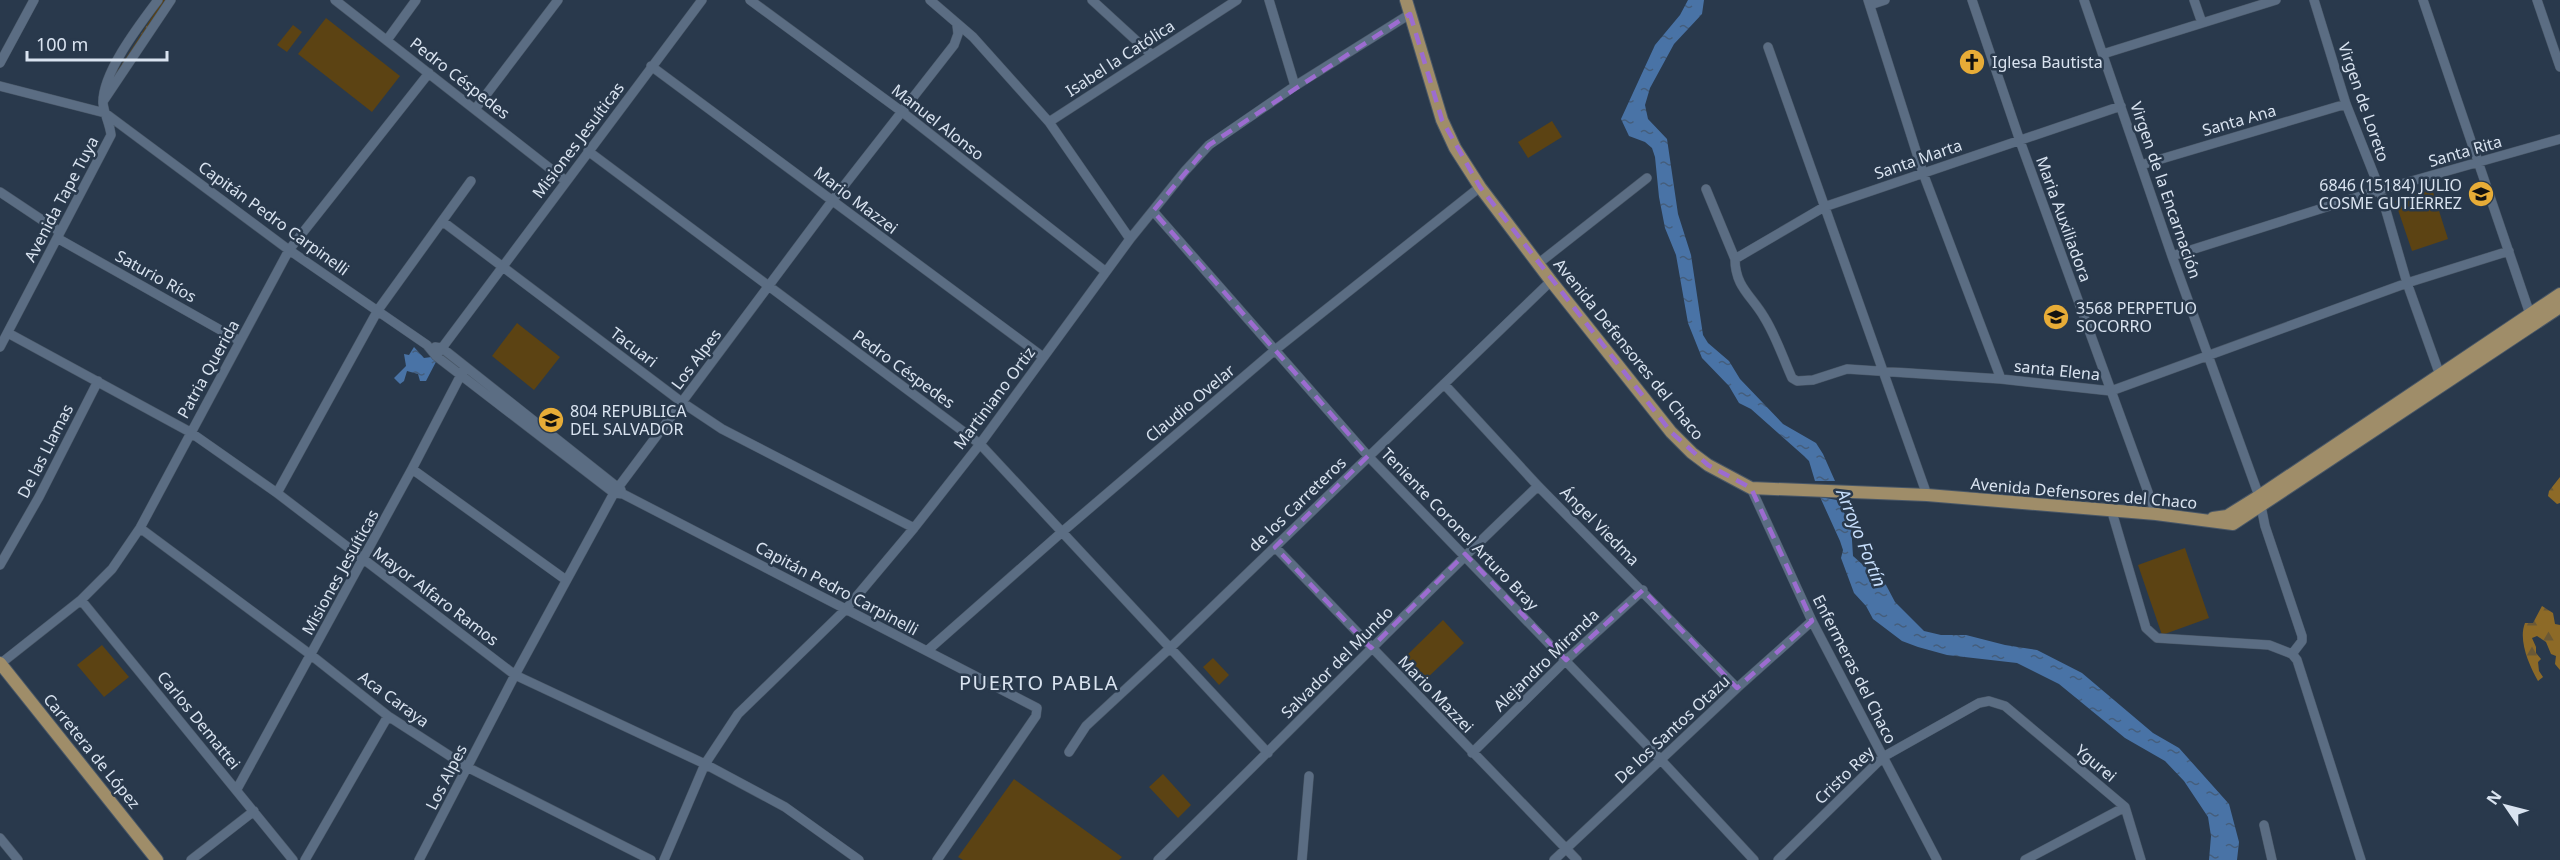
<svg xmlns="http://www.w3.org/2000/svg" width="2560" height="860" font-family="'Noto Sans',sans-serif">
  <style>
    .grass { fill: url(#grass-dots) }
    .forest { fill: url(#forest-firs) }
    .park { fill: #5c4313 }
    .water { fill: url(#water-ripples) }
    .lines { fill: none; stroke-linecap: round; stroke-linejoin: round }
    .minor-casing { stroke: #495767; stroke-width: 10 }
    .major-casing { stroke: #495767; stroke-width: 14 }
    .minor { stroke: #5b6d83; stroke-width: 9 }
    .major { stroke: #9f8d69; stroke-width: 12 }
    .marked { fill: none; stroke: #9c6cd0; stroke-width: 4.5; stroke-dasharray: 12 8; stroke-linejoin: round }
    .labels { text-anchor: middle; stroke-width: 5; stroke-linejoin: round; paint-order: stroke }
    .street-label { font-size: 16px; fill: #d9e3f0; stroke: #29394c }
    .poi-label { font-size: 16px; fill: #d9e3f0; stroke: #29394c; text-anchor: start }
    .water-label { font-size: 18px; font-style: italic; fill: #c7dffd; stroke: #29394c }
    .quarter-label { font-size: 20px; letter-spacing: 1.5px; fill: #d9e3f0; stroke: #29394c }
  </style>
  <defs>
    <pattern id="grass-dots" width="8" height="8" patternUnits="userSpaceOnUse" patternTransform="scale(1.5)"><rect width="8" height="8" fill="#5c4313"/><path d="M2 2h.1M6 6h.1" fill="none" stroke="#735e36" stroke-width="1.8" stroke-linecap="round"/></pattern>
    <pattern id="forest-firs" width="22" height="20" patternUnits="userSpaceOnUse" patternTransform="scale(1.5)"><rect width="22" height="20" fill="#8d6a27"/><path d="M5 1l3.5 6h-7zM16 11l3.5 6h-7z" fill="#6b5936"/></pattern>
    <pattern id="water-ripples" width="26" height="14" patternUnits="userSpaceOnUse" patternTransform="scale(1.5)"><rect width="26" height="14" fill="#4973a6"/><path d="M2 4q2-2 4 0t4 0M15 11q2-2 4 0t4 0" fill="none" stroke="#455e7c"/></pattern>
  </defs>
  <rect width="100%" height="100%" fill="#29394c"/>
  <path class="grass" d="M163,0H165L110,85L109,84Z"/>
  <path class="forest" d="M2560,477V503L2557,504L2548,496L2549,491Z
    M2542,606L2553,613L2555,624L2560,625V670L2555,664L2556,656L2551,654L2546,642L2537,636L2532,638L2536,647V653L2541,659L2538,662L2539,671L2543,677L2538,681C2529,665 2518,640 2525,623H2533Z"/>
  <path class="park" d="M326,18L400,76L372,112L298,54Z
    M293,25L302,32L287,52L277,45Z
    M1552,121L1562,137L1528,158L1518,142Z
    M2432,189L2448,239L2412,251L2395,201Z
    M517,323L560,357L534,390L492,356Z
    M2185,548L2209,618L2162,635L2138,565Z
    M1443,620L1464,643L1425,680L1404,658Z
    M102,645L129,677L104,697L77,665Z
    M1213,658L1229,675L1219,685L1203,667Z
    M1163,774L1191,805L1178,818L1149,787Z
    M1014,779L1122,857L1119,860H963L958,857Z"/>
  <path class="water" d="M1688,0H1704L1702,14L1674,44L1650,88L1645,105L1648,119L1667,139L1678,214L1691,255L1703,335L1708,343L1729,361L1740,379L1783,424L1816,443L1823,454L1835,481H1815L1809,461L1804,456L1751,409L1739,403L1729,386L1702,358L1688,323L1676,255L1665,228L1659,197L1655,157L1652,148L1645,142L1629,136L1621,119L1655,45L1680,15Z
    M414,347L424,358L439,356L426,381H420L418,374L407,371L404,381L400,384L394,378L406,366L404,354L409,355Z
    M1820,497L1837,500L1851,525L1853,556L1886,585L1895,602L1924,631L1941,635H1966L2005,645L2037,650L2082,673L2153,733L2179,748L2229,804L2239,842L2237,860H2209L2211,836L2208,817L2184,781L2165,761L2125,738L2059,684L2017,663L1947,655L1918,647L1902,641L1873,619L1866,606L1854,593L1841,558L1843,550L1840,541Z"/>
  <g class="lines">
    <g class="minor-casing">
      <path id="minor" d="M335,0L566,181
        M750,0L901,111L1106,272
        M930,0L973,37L1049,122L1130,239
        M1092,0L1152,55
        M1269,0L1295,86
        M1868,0L1923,173L2001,379
        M1972,0L2020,141L2156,514
        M2084,0L2172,256L2259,496L2265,526L2302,636V641L2292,654L2297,660L2361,860
        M2194,0L2202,23
        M2314,0L2346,104L2380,190L2407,283L2441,378
        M2423,0L2532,320
        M2537,0L2560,67
        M1870,5L1885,0
        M387,40L416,0
        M1768,47L1927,495
        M2103,54L2276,0
        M0,63L34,0
        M651,66L1043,357
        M0,86L105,113L289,250L427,345L436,356L614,493L623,494L1037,708L1036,716L937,860
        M104,100L171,0
        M476,108L558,0
        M1049,122L1237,0
        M588,151L980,444L1268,753
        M2141,165L2346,104
        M1706,189L1735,259C1735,287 1752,296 1764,317C1776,336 1783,358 1792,378L1797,381L1813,380L1847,369L2001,379L2111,391L2407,283L2509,251
        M0,192L60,232
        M1153,211L1368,456L1661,760L1754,860
        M442,221L683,403L722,429L914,528
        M57,238L240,341
        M2172,256L2380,190L2560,139
        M1735,259L1824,207L2121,106
        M1539,263L1647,178
        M8,333L190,432L277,493L515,675L705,764L785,807L859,860
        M0,347L111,135C110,124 104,114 103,103C102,73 140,24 158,0
        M435,347L442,348L621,490
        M436,356L702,0
        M1444,384L1538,486L1737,688
        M412,469L566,580
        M1751,488L1812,621L1937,860
        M277,493L378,310L471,181
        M2112,512L2146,628L2157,638L2269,645L2292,654
        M140,528L311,655L388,716L467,767L651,860
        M1275,547L1577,860
        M0,565L39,497L98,381
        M81,600L293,860
        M927,651L1062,532L1275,350L1480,187
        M0,664L81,600L112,569L140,528L289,250L429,73
        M1069,752L1086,726L1169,649L1551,281
        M1472,753L1566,660L1643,590
        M237,789L412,469L465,367
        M2264,825L2272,860
        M0,838L18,860
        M191,860L254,811
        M305,860L388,716
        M419,860L515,675L614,493L832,201L954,45L958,34L957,25
        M664,860L705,764L738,714L846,609L914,528L980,444L1130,239L1185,171L1209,145L1295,86L1410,14
        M1158,860C1286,736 1409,608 1538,486
        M1302,860L1309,776
        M1554,860L1737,688L1812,621
        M1778,860L1883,757L1979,703L1989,701L2005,706L2125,807L2141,860
        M2025,860L2125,807"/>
    </g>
    <g class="major-casing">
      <path id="major" d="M1406,0L1442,120L1455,148L1480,187L1551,281L1671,432L1692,453L1708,465L1751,488L1927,495L2156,514L2233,524L2560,307
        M2213,518L2227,516L2259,496L2560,294
        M0,663L157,860"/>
    </g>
    <use href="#minor" class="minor"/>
    <use href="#major" class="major"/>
  </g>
  <path class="marked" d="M1410,14L1442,120L1480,187L1671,432L1708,465L1751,488L1812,621L1737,688L1643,590L1566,660L1465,554L1371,648L1275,547L1368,456L1153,211L1209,145Z"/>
  <defs>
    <g id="church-disc" transform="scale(1.35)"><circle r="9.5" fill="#e7ac37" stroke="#29394c"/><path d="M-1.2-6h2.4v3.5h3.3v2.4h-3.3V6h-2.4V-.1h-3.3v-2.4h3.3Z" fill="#111"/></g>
    <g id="school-disc" transform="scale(1.35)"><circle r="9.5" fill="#e7ac37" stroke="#29394c"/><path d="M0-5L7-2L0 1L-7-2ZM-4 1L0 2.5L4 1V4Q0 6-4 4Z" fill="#111"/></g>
  </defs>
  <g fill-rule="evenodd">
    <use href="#church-disc" x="1972" y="62"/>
    <use href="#school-disc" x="2481" y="194"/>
    <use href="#school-disc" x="2056" y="317"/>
    <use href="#school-disc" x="551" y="420"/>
  </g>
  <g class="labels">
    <g class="street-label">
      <text transform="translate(1120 58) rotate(-33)" y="6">Isabel la Católica</text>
      <text transform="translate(460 78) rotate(38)" y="6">Pedro Céspedes</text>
      <text transform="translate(2364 102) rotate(71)" y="6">Virgen de Loreto</text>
      <text transform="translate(2239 120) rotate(-16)" y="6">Santa Ana</text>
      <text transform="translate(938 122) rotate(38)" y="6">Manuel Alonso</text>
      <text transform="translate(578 140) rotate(-53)" y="6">Misiones Jesuíticas</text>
      <text transform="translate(2465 151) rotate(-16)" y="6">Santa Rita</text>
      <text transform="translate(1918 159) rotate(-19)" y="6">Santa Marta</text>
      <text transform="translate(2166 190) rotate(71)" y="6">Virgen de la Encarnación</text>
      <text transform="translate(61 199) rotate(-62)" y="6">Avenida Tape Tuya</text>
      <text transform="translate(856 200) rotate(37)" y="6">Mario Mazzei</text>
      <text transform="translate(274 218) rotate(36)" y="6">Capitán Pedro Carpinelli</text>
      <text transform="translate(2064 219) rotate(70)" y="6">Maria Auxiliadora</text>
      <text transform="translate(156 276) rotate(29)" y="6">Saturio Ríos</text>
      <text transform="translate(634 347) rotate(37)" y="6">Tacuari</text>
      <text transform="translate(1629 349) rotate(51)" y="6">Avenida Defensores del Chaco</text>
      <text transform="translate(696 359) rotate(-53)" y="6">Los Alpes</text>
      <text transform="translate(208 369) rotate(-61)" y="6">Patria Querida</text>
      <text transform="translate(904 369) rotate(36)" y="6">Pedro Céspedes</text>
      <text transform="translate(2057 370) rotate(6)" y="6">santa Elena</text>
      <text transform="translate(994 398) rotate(-53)" y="6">Martiniano Ortiz</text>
      <text transform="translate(1190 403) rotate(-40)" y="6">Claudio Ovelar</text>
      <text transform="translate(45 451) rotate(-63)" y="6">De las Llamas</text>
      <text transform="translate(2084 493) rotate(5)" y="6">Avenida Defensores del Chaco</text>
      <text transform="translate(1297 504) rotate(-44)" y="6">de los Carreteros</text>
      <text transform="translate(1600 526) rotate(45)" y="6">Ángel Viedma</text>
      <text transform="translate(1460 529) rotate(46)" y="6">Teniente Coronel Arturo Bray</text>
      <text transform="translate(340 572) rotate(-61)" y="6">Misiones Jesuíticas</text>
      <text transform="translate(837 588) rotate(28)" y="6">Capitán Pedro Carpinelli</text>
      <text transform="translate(436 596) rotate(37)" y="6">Mayor Alfaro Ramos</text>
      <text transform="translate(1546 660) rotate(-44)" y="6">Alejandro Miranda</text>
      <text transform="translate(1337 662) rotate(-45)" y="6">Salvador del Mundo</text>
      <text transform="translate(1855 669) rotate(63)" y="6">Enfermeras del Chaco</text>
      <text transform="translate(1436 694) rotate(46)" y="6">Mario Mazzei</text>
      <text transform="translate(394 699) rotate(36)" y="6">Aca Caraya</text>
      <text transform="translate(199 720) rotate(51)" y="6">Carlos Demattei</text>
      <text transform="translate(1672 729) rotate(-43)" y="6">De los Santos Otazu</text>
      <text transform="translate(92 751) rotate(51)" y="6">Carretera de López</text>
      <text transform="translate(2096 763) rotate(40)" y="6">Ygurei</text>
      <text transform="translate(1844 775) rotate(-44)" y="6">Cristo Rey</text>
      <text transform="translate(446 777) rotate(-63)" y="6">Los Alpes</text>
    </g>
    <g class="poi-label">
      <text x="1992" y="68">Iglesa Bautista</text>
      <text x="2462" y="191" text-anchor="end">6846 (15184) JULIO<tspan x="2462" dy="18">COSME GUTIERREZ</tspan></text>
      <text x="2076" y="314">3568 PERPETUO<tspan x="2076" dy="18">SOCORRO</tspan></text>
      <text x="570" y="417">804 REPUBLICA<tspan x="570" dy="18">DEL SALVADOR</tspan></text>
    </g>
    <g class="water-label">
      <text transform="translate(1861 538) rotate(68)" y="6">Arroyo Fortín</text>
    </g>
    <g class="quarter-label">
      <text x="1039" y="690">PUERTO PABLA</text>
    </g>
  </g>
  <g transform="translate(2506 806) rotate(305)" stroke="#29394c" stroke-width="4.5" paint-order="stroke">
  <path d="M0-4.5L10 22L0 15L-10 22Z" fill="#d9e3f0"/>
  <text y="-9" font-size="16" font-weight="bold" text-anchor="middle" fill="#d9e3f0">N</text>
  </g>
  <path d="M27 51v9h140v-9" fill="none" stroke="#d9e3f0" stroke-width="3"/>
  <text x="36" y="51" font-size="18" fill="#d9e3f0" stroke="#29394c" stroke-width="4.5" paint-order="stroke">100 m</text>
</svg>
